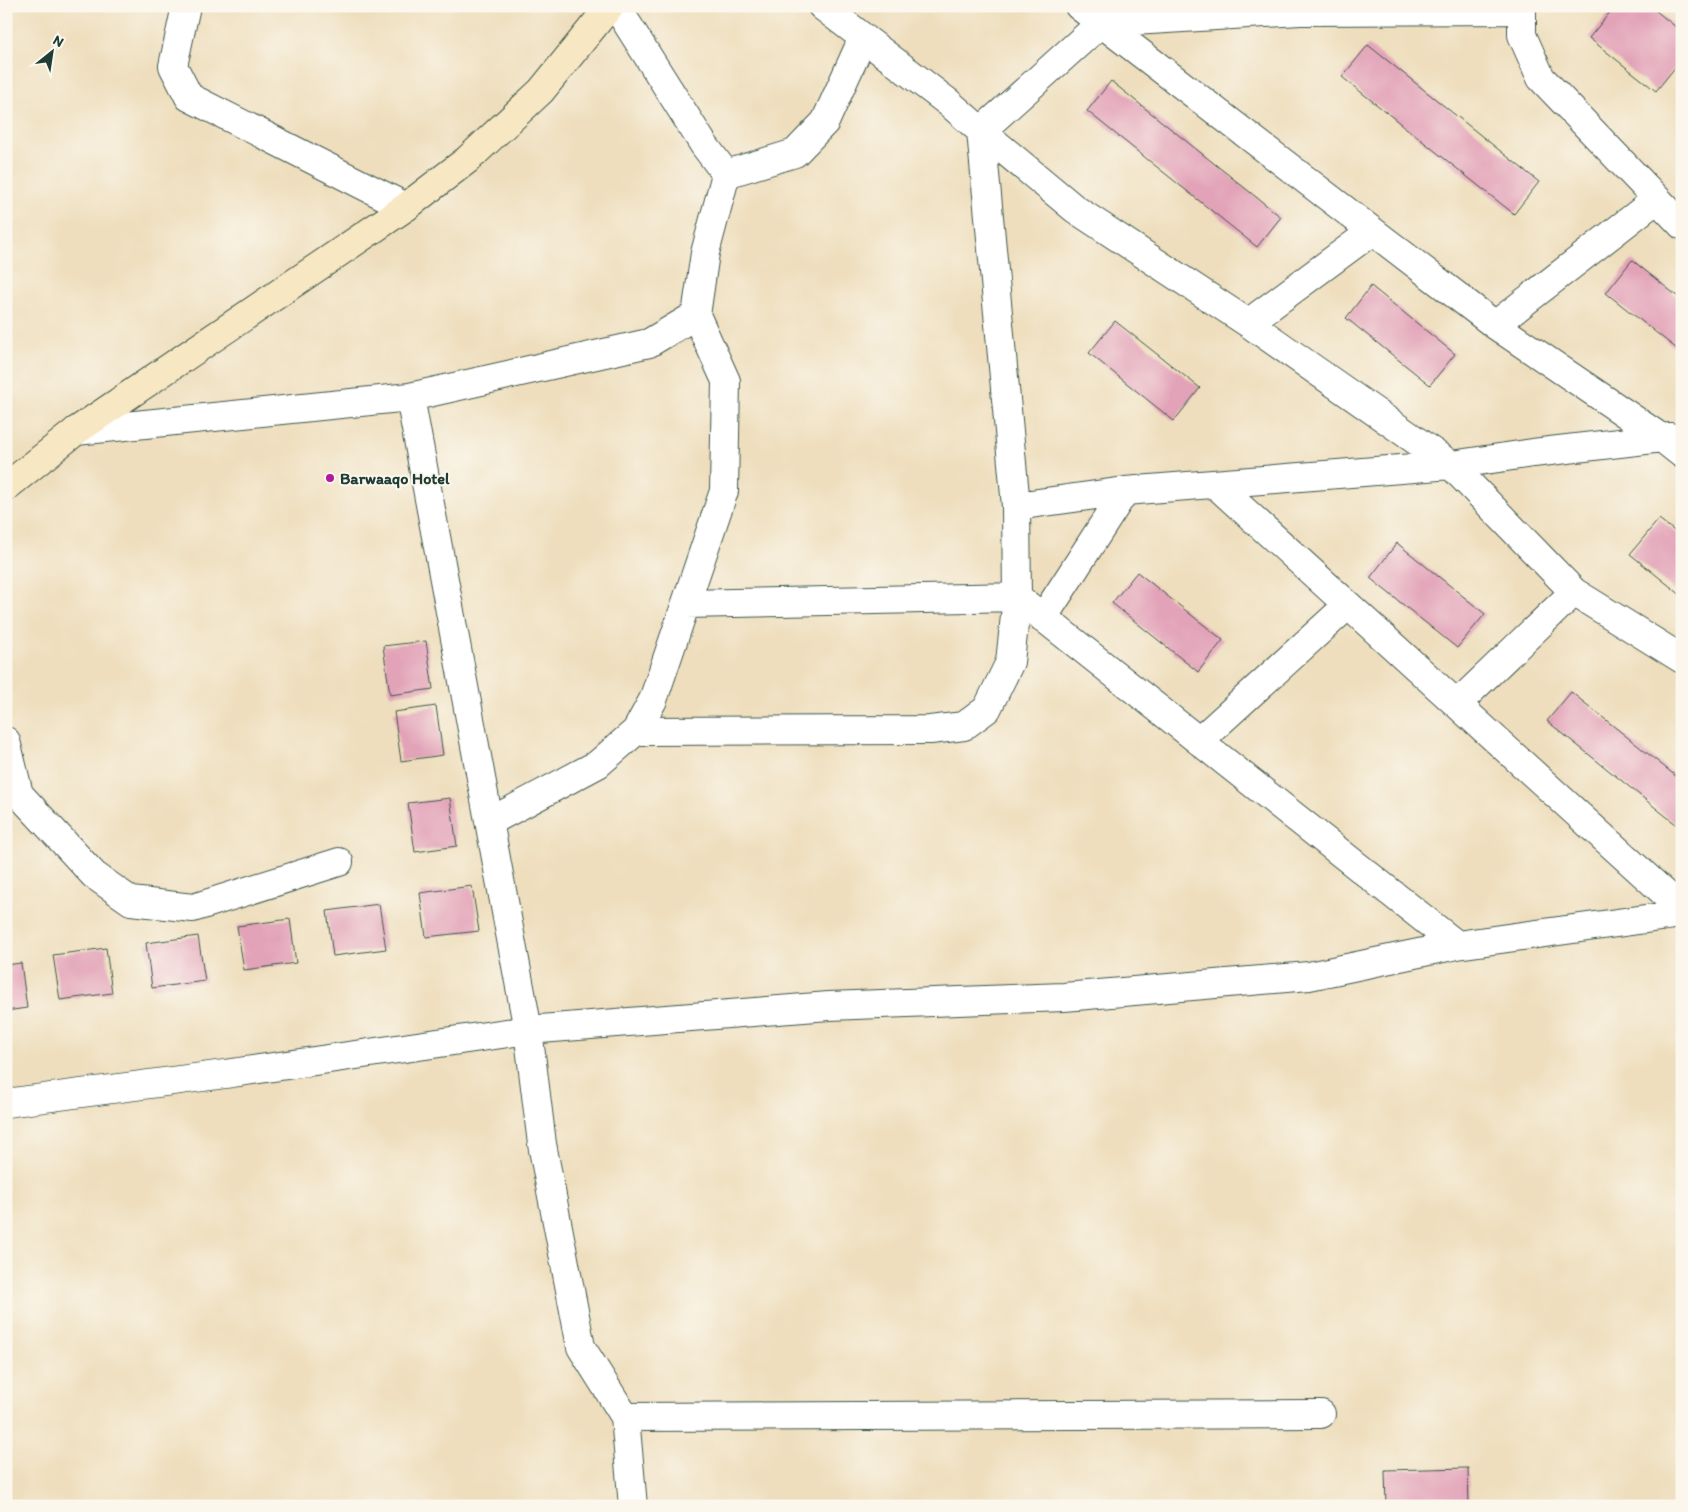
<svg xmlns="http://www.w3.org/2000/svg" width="1688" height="1512" font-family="Itim,sans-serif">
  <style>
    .building { fill: #e2a2b8 }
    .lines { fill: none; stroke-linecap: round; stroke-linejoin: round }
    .street-casing { stroke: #3e5549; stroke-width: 30 }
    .secondary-casing { stroke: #3e5549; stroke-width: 30 }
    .street { stroke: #fff; stroke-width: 28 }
    .secondary { stroke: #f7e8c3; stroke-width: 28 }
    .poi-dot { fill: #b5179e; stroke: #fbf7ec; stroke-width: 2 }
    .labels { text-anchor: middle; stroke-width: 4; stroke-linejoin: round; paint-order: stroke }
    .poi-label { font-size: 16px; font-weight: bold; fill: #1f3d34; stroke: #fbf7ec; text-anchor: start }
  </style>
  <rect width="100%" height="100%" fill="#fbf7ec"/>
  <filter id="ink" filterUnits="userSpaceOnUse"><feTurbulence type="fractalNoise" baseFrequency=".02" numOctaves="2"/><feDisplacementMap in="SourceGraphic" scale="10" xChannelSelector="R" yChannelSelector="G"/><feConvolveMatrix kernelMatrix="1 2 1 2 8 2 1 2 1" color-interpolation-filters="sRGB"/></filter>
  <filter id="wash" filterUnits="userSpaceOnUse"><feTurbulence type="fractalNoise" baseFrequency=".0096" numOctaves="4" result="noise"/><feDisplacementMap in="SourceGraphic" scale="20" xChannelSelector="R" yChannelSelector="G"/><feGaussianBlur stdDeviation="1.12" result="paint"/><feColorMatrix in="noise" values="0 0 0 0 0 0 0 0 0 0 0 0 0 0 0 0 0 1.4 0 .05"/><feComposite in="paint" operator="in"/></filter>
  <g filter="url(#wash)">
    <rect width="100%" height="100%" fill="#eedebd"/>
    <g id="blocks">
      <path class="building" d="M1615,6H1650L1682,32V59L1656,91L1589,38Z
        M1368,45L1539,182L1514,214L1342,77Z
        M1111,81L1281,217L1257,247L1087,111Z
        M1632,260L1682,300V353L1606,293Z
        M1371,286L1455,354L1430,385L1346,318Z
        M1115,321L1200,388L1174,421L1089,353Z
        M1659,519L1682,537V596L1630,554Z
        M1397,543L1485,614L1457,648L1370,578Z
        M1137,572L1223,640L1198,672L1112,603Z
        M426,641L433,689L390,695L383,646Z
        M1571,692L1682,781V829L1547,721Z
        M436,706L443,755L401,761L394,712Z
        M450,798L457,846L415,852L408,803Z
        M472,886L479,931L426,937L420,893Z
        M379,904L386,949L333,956L327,911Z
        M290,919L296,963L244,970L237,926Z
        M198,936L205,981L152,988L146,943Z
        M106,948L112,993L60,1000L53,955Z
        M21,963L27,1008L6,1011V965Z
        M1468,1468L1469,1506H1386L1385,1470Z"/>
    </g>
  </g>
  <g filter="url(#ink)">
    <use href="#blocks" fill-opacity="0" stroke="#3e5549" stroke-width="1"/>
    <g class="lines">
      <g class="street-casing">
        <path id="street" d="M186,6L173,66L189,97L406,207
          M1079,6L1495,325L1663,439L1682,454
          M1522,6V35L1541,78L1682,225
          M1522,10L1300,11L1101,23L981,131L1075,209L1248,323L1451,465L1574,592L1682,659
          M726,174L795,153L825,122L863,38
          M1248,323L1371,232
          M1495,325L1657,199
          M410,397L528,1030L542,1144L581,1347L625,1417L633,1506
          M76,431L410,397L649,343L696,315
          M1215,484L1682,909
          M1016,506L1125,491L1451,465L1533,453L1671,437
          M686,604L1017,597L1457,945
          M1043,618L1125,491
          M1457,704L1574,592
          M636,731L930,730L964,726L987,709L1010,662L1017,597L1016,506L981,131L949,103L822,6
          M6,741L19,794L94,875L131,901L193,908L339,862
          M1199,741L1348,605
          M491,821L598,764L636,731L653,700L724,491L726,381L696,315L705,253L726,174L704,145L616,6
          M6,1103L225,1074L528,1030L829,1006L1064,997L1309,976L1457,945L1682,914
          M625,1417L1321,1414"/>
      </g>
      <g class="secondary-casing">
        <path id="secondary" d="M6,487L76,431L406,207L467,160L541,91L610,6"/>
      </g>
      <use href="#street" class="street"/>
      <use href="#secondary" class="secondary"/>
    </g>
  </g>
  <circle class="poi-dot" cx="330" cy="478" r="5"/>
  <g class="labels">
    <g class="poi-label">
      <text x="340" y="484">Barwaaqo Hotel</text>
    </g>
  </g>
  <rect width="1688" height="1512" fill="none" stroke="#fbf7ec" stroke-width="25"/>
  <g transform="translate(52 52) rotate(30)" stroke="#fbf7ec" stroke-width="4" paint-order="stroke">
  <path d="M0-4L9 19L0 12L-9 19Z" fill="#1f3d34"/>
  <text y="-8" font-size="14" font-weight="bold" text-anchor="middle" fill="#1f3d34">N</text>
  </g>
</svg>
